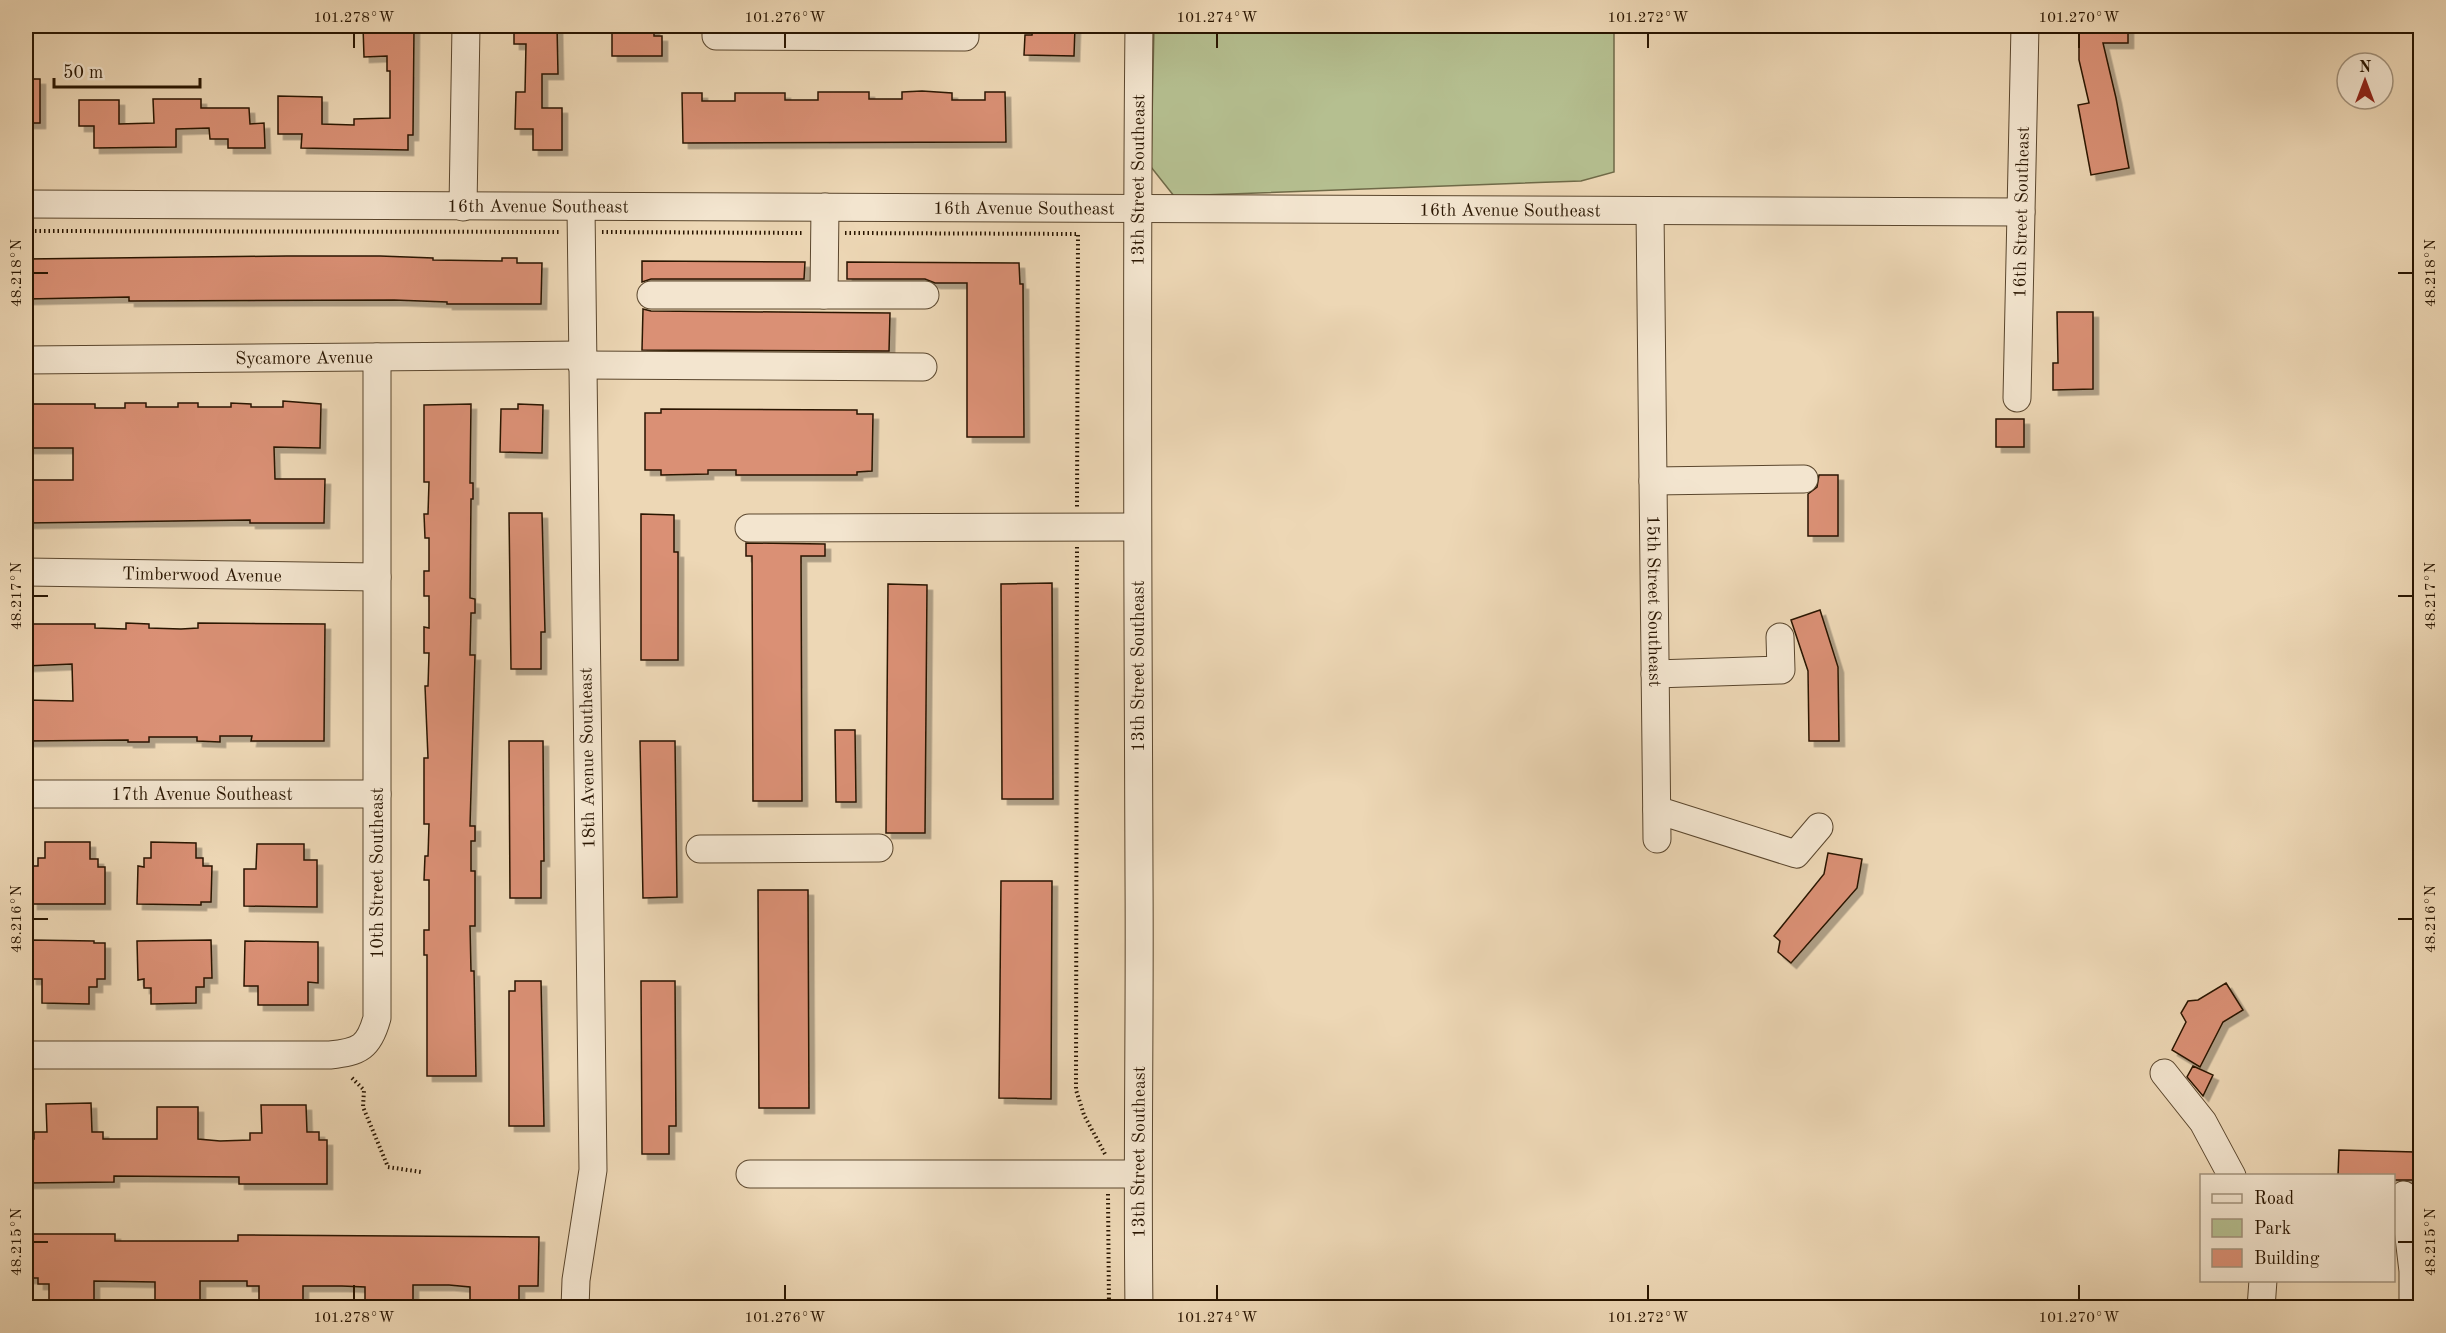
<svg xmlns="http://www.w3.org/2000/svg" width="2446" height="1333" font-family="'Old Standard TT',serif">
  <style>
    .green { fill: #b5bf90; stroke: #6f6a48; stroke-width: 1.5 }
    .building { fill: #da9075; stroke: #291500; stroke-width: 1.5; filter: url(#shadow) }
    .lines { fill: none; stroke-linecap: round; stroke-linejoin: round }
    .minor-casing { stroke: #5a462d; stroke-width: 29 }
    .path { stroke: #291500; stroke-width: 4; stroke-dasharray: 1.5 3; stroke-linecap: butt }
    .minor { stroke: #f3e5cf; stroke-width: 27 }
    .ticks { fill: none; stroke: #291500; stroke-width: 2 }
    .labels { text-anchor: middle; stroke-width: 6; stroke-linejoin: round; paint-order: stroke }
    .street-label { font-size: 18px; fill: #291500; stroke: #f3e5cf }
    .neatline { fill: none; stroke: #291500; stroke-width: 2 }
    .ticks-label { font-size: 15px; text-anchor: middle; fill: #291500 }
  </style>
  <defs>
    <filter id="shadow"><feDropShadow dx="5.5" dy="5.5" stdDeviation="0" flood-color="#0004"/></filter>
  </defs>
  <rect width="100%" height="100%" fill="#edd7b5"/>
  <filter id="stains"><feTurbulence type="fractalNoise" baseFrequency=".00333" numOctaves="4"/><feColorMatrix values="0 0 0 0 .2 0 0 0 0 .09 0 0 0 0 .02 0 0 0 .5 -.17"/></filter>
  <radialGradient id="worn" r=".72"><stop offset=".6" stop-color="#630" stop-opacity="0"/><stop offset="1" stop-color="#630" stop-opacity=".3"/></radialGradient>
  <path class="green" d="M1154,26H1614V172L1581,181L1174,196L1151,167Z"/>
  <path class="building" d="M363,26H410V28H414L413,135H408V150L301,148L302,134H278V96L322,97V124L354,125V119L390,118V71H387V56L364,57Z
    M514,26H557L558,74H542V108H562V150H533V129H515L516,92H525L526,44H514Z
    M612,26H654V36H662V56H612Z
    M1033,26H1075L1074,56L1024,55L1025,35H1032Z
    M2079,26H2128V43H2103L2116,98L2129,168L2091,175L2078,105L2089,103L2079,60Z
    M26,79H40V123H26Z
    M922,91L952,93V100H985V92H1005L1006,142L683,143L682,93H702V101H735V93H785V100H818V92H869V99H902V92Z
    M153,99H201V108H249L250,124L264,123L265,148H228V139H210L209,128L176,129V147L94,148V126H79V100H119V124L154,123Z
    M287,256H380L433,258V260L502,261V258H517V263H542L541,304H447V302L394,300L129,301V297L26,299V259Z
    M642,261L805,262L804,279H651L642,282Z
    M847,262L1019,263L1020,284H1023L1024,437H967V283H935L925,279H847Z
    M643,309L651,311L890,313L889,351L642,350Z
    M2057,312H2093V389L2053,390V363H2058Z
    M283,401L321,404L320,448L274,447L275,479H325L324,523H250V520L26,523V480H73V448H26V404H95V408H125V403H146V407H178V403H198V407H231V403L251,404V407H283Z
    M471,404L470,483H473V499H471L470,598L475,599V613H471L470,655H475L470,826H475V841H471V871H475V926H470L471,971H474L476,1076H427V955H424V930H429V880H424L425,856H428L429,824H424V758H428L425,686H428L429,653H424V627L429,628V596H424V571H429V538H425L424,514H428L429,482H424V405Z
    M518,404L543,405L542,453L500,452L501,409H518Z
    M661,409L857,410V414H873L872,471L857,472V475H736V470H708V474L661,475V470H645V413H661Z
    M1996,419H2024V447H1996Z
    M1819,475H1838V536H1808V494L1817,487Z
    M509,513H542L545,632H541V669H511Z
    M641,514L674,515V552H678V660H641Z
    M746,543L825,544V556H801L802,801H753L752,556H746Z
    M1052,583L1053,799H1002L1001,584Z
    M888,584L927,585L925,833H886Z
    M1820,610L1838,667L1839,741H1809L1808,671L1791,620Z
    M126,623L149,624V628L181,629L198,628V623L325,624L324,741H251L252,736H220V742L197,741V737H149V742H128V740L26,741V700L73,701L72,664L26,666V624H95V628L126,629Z
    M835,730H855L856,802H836Z
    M509,741H543L544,861H541V898H510Z
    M640,741H675L677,897L643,898Z
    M45,842H90V859H98V867H105V904H32V866H38V858H45Z
    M151,842L196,843V858H203V866H212L211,902H201V905L137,904L138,866L144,867V858H151Z
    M257,844H304V860H317V907L244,906V869H256Z
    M1828,853L1862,859L1857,888L1791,963L1778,952L1780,941L1774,936L1824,874Z
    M1001,881H1052L1051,1099L999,1098Z
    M758,890H808L809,1108H759Z
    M31,940L94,941V943H105V979H97V987H89V1004L42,1003V979H31Z
    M211,940L212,978H204V987H196V1003L151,1004V988H144V979L138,980L137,941Z
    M245,941L318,942V983L308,982V1005H258V986H244Z
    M515,981H541L544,1126H509V991H515Z
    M641,981H675L676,1126H669V1154H642Z
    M2226,983L2243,1010L2223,1022L2200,1067L2172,1050L2186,1022L2181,1013L2188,1001L2198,1000Z
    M2193,1066L2213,1075L2203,1096L2187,1077Z
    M91,1103L92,1132H103V1139H157V1107H198V1139L220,1141L250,1140V1133H262L261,1105H306L307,1132H319V1140H327V1184H239V1177L114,1176V1182L27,1183L26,1139H34V1132H47L46,1104Z
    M2339,1150L2415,1152L2416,1180H2394V1176H2338Z
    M27,1234H115V1241H238V1235L539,1237L538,1286H519V1308H470V1287L449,1285H413V1308H365V1287L342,1286H303V1308H259V1286H247V1281H200V1308H155V1282L94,1281V1308H49V1284H38V1278H27Z"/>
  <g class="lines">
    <g class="minor-casing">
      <g id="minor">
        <path d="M716,26V36L965,37V26"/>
        <path id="s1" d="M26,204L2021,212"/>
        <path d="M463,207L466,26"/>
        <path id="s2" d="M1650,211L1657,839"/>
        <path d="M651,295H925"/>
        <path d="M824,295L825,207"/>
        <path id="s3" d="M26,360L581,355"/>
        <path d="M582,365L923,367"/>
        <path id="s4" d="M2017,398L2025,26"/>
        <path d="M1653,481L1804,479"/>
        <path d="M749,528L1137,527"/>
        <path id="s5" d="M26,572L377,577"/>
        <path d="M1655,674L1781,670L1780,637"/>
        <path id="s6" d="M26,794H377"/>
        <path d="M1657,810L1796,854L1819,827"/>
        <path d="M700,849L879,848"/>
        <path d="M26,1055H330C360,1052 369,1047 377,1018V357"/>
        <path d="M2164,1073L2203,1122L2232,1176"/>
        <path d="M750,1174H1137"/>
        <path d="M2404,1195L2413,1271V1308"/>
        <path d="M575,1308L576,1280L593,1170L581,208"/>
        <path id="s7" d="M1139,1308C1137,1164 1140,1020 1139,876C1138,592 1136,309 1139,26"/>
        <path d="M2261,1308L2263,1280"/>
      </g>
    </g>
    <path class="path" d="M26,231L561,232
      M602,232L804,233
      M845,233L1078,234L1077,507
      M1077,547L1076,1090L1084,1115L1105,1154
      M352,1078L364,1090L363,1107L388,1167L421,1172
      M1108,1194L1109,1308"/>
    <use href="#minor" class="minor"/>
  </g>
  <path class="ticks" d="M354,33V48M785,33V48M1217,33V48M1648,33V48M2079,33V48M33,273H48M2398,273H2413M33,596H48M2398,596H2413M33,919H48M2398,919H2413M33,1242H48M2398,1242H2413M354,1285V1300M785,1285V1300M1217,1285V1300M1648,1285V1300M2079,1285V1300"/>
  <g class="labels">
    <g class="street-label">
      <text dy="6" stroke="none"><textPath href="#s7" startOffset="1128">13th Street Southeast</textPath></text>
      <text dy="6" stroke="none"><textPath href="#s1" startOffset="512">16th Avenue Southeast</textPath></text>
      <text dy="6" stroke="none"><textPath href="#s1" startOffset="998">16th Avenue Southeast</textPath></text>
      <text dy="6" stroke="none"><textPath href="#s1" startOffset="1484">16th Avenue Southeast</textPath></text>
      <text dy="6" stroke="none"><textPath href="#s4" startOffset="186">16th Street Southeast</textPath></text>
      <text dy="6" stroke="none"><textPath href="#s3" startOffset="278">Sycamore Avenue</textPath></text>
      <text dy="6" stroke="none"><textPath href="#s5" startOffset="176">Timberwood Avenue</textPath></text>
      <text dy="6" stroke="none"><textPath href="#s2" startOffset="390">15th Street Southeast</textPath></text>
      <text transform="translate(1138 666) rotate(-90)" y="6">13th Street Southeast</text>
      <text transform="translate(587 758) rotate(-91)" y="6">18th Avenue Southeast</text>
      <text dy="6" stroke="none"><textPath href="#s6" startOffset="176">17th Avenue Southeast</textPath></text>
      <text transform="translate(377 873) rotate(-90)" y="6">10th Street Southeast</text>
      <text dy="6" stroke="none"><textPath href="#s7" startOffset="156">13th Street Southeast</textPath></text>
    </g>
  </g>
  <rect width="2446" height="1333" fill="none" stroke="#edd7b5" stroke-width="66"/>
  <rect x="2200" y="1174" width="195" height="108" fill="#f3e5cf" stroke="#a2927c" stroke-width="1.5"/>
  <rect x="2212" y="1194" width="30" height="9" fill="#f3e5cf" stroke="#a2927c" stroke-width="1.5"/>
  <text x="2254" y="1204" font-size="18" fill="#291500">Road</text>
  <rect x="2212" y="1219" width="30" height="18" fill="#b5bf90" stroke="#a2927c" stroke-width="1.5"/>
  <text x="2254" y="1234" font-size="18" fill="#291500">Park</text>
  <rect x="2212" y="1249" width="30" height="18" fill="#da9075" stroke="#a2927c" stroke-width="1.5"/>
  <text x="2254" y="1264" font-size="18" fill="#291500">Building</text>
  <g transform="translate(2365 81)"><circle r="28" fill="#f3e5cf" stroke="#a2927c" stroke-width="1.5"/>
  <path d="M0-4.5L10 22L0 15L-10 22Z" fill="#8f2418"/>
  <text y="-9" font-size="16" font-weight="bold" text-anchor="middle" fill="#291500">N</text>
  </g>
  <path d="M54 78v9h146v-9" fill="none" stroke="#291500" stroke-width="3"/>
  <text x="63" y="78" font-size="18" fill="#291500" stroke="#f3e5cf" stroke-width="4.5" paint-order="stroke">50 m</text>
  <rect x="33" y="33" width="2380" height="1267" class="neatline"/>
  <g class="ticks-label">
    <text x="354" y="22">101.278°W</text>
    <text x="785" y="22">101.276°W</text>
    <text x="1217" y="22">101.274°W</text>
    <text x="1648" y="22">101.272°W</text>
    <text x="2079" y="22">101.270°W</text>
    <text transform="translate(16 273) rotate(-90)" y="5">48.218°N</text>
    <text transform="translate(2430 273) rotate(-90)" y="5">48.218°N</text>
    <text transform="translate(16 596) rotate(-90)" y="5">48.217°N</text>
    <text transform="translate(2430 596) rotate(-90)" y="5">48.217°N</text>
    <text transform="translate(16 919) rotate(-90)" y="5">48.216°N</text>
    <text transform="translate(2430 919) rotate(-90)" y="5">48.216°N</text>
    <text transform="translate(16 1242) rotate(-90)" y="5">48.215°N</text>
    <text transform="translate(2430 1242) rotate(-90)" y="5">48.215°N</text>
    <text x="354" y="1322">101.278°W</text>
    <text x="785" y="1322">101.276°W</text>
    <text x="1217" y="1322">101.274°W</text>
    <text x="1648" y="1322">101.272°W</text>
    <text x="2079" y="1322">101.270°W</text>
  </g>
  <rect width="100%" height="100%" filter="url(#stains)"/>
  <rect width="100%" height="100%" fill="url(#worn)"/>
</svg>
